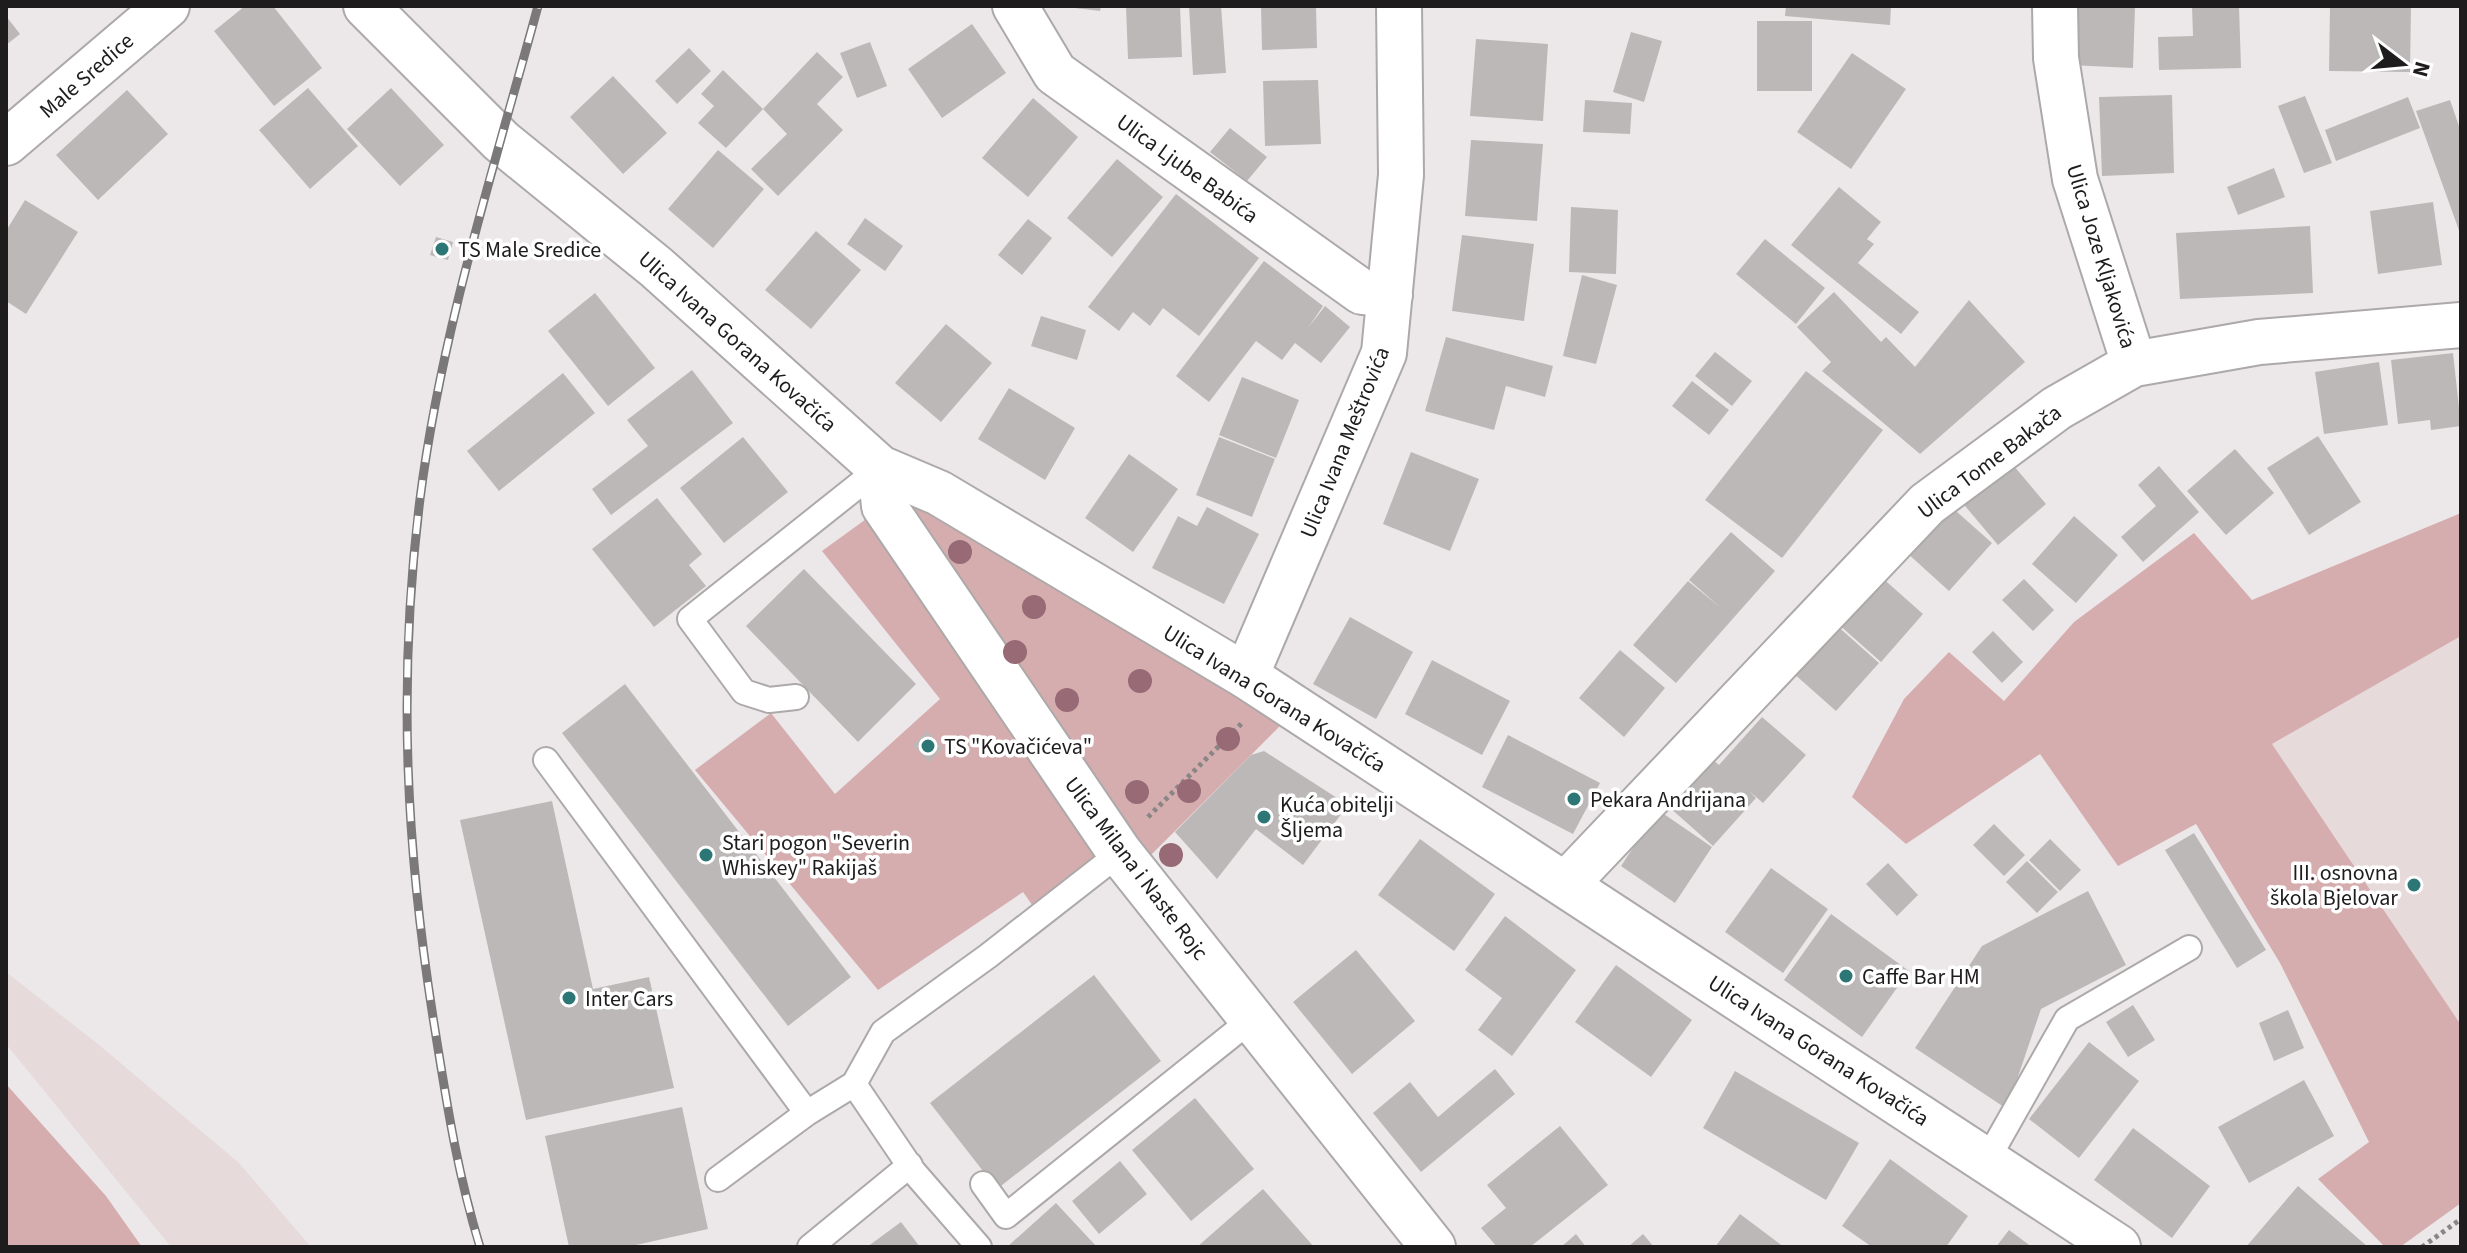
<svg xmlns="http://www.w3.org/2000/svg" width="2467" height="1253" font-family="'Source Sans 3',sans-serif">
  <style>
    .built { fill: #e7dadb }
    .green { fill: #d6adaf }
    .building { fill: #bcb8b8 }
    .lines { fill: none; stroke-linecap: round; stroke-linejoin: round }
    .lane-casing { stroke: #ada9a9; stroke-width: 28 }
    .street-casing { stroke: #ada9a9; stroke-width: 48 }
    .secondary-casing { stroke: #ada9a9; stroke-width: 48 }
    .path { stroke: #898686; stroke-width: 5; stroke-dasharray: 4 4; stroke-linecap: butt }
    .lane { stroke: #fff; stroke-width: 24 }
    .street { stroke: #fff; stroke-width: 44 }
    .secondary { stroke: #fff; stroke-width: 44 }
    .rail-casing { stroke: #7b7879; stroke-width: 9 }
    .rail { stroke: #fff; stroke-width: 6; stroke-dasharray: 18; stroke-linecap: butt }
    .tree { fill: #976a76 }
    .poi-dot { fill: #2d7676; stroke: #fff; stroke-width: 3 }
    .labels { text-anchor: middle; stroke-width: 7; stroke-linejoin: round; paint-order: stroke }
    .street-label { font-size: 22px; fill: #1e1c1c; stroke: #fff }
    .poi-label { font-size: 22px; fill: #1e1c1c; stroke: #fff; text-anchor: start }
  </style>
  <rect width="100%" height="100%" fill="#ece8e9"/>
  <path class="built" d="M2461,636V1025L2272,744Z
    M6,972L98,1044L239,1163L311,1247H171L6,1044Z"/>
  <path class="green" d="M919,492L1297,709L1135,871L1121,853L1040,916L1023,892L878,990L695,770L771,713L835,794L940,699L822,551L884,506H905Z
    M2461,513V636L2272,744L2461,1025V1203L2400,1247H2385L2318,1179L2369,1142L2280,963L2196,824L2118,866L2040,754L1906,844L1852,797L1904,699L1949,652L2004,701L2074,622L2194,533L2252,600Z
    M6,1084L106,1196L142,1247H6Z"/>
  <path class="building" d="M245,6H273L322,68L274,106L214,31Z
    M1058,6H1101L1100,11Z
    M1126,6H1180L1182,57L1128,59Z
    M1189,6H1221L1226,73L1193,75Z
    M1261,6H1316L1317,48L1262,50Z
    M1786,6H1891L1890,25L1785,16Z
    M2072,6L2135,7L2133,68L2069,65Z
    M2192,6H2239L2241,68L2159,70L2158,37L2193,36Z
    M2330,6H2411L2410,72L2329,71Z
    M6,16L20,34L6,45Z
    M1757,21H1812V91H1757Z
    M972,24L1006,73L942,118L908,69Z
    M1631,32L1662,41L1644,102L1613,92Z
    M1476,39L1548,44L1543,121L1470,116Z
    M870,42L887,86L857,98L840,53Z
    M689,48L711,71L677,104L655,81Z
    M817,52L843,77L817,104L843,130L778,196L751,169L787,134L763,109Z
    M1852,53L1906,89L1851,169L1797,132Z
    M723,70L763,109L726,148L698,123L714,106L701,94Z
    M613,76L667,133L623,174L570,117Z
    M1318,80L1321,144L1265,146L1263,81Z
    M308,88L358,146L310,189L259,130Z
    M391,88L444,145L400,186L347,129Z
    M127,90L168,134L98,200L56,155Z
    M2172,95L2174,173L2102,176L2099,97Z
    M2305,96L2332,163L2304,173L2278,106Z
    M2408,97L2420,128L2336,161L2325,130Z
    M1033,98L1078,137L1028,197L982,158Z
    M1585,100L1632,103L1630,134L1583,132Z
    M2450,100L2461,132V236L2416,111Z
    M1230,128L1267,157L1247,181L1210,152Z
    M1471,140L1543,144L1537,221L1465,216Z
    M718,150L764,189L713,248L668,209Z
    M1117,159L1163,197L1112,257L1067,218Z
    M2274,168L2285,197L2238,215L2227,187Z
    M1839,187L1881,222L1867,239L1874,244L1858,263L1919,312L1901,334L1791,245Z
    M1176,194L1259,258L1199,336L1163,308L1150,326L1133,312L1119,331L1088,307Z
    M25,200L78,232L26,314L6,301V231Z
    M2433,202L2442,265L2378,274L2370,211Z
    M1571,207L1618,210L1616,274L1569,272Z
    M865,218L903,246L885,271L847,244Z
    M1028,219L1052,238L1022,275L998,255Z
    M2310,226L2313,293L2180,299L2176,233Z
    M816,231L861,270L811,329L765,290Z
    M1462,235L1534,244L1524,321L1452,311Z
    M436,237L453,242L448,260L430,255Z
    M1765,239L1825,288L1796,324L1736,274Z
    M1264,261L1323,306L1308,328L1325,306L1350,327L1321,363L1295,343L1282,360L1256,341L1209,402L1176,376Z
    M1582,275L1617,285L1596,364L1563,356Z
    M1834,292L1881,342L1886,337L1915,367L1969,300L2025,362L1920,454L1822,371L1831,362L1797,327Z
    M595,293L655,368L608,406L548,331Z
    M1041,316L1086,330L1077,360L1031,346Z
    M946,324L992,363L941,422L895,383Z
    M1446,337L1553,366L1545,397L1506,386L1494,430L1425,411Z
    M1715,352L1752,381L1732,406L1695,376Z
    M2453,353L2461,426L2431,430L2430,420L2398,424L2391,360Z
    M2379,362L2388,425L2324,434L2315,372Z
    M692,370L733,423L611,515L592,489L648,446L627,420Z
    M1806,371L1883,430L1782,558L1705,500Z
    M563,373L595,413L499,491L467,451Z
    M1242,377L1299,400L1276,458L1219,435Z
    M1692,381L1729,410L1709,435L1672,406Z
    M1009,388L1075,428L1045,480L978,439Z
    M2318,436L2361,502L2309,535L2267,468Z
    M743,437L788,492L724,543L680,488Z
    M1219,437L1275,459L1252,517L1196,495Z
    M2235,449L2274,493L2226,535L2187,491Z
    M1411,452L1479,479L1450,551L1383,524Z
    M1129,454L1178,489L1133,552L1085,518Z
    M2008,459L2046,504L1998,545L1960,500Z
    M2159,466L2199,512L2143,562L2121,537L2156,506L2138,485Z
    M657,498L702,554L689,565L706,586L654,627L592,549Z
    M1948,504L1992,543L1949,591L1906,552Z
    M1207,507L1259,534L1224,604L1152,568L1178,516L1197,526Z
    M2074,516L2118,555L2076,603L2032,564Z
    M1731,532L1775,571L1676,683L1633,645L1688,581L1721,608L1689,580Z
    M804,569L916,684L858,742L746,626Z
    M1879,575L1923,614L1881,662L1837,623Z
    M2024,579L2054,610L2033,631L2002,600Z
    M1350,617L1413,652L1376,719L1313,684Z
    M1835,624L1879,663L1836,711L1792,672Z
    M1993,631L2023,662L2002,683L1972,652Z
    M1620,650L1665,688L1624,737L1579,698Z
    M1432,660L1510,701L1482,755L1405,714Z
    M625,684L851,977L788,1026L562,733Z
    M1762,717L1806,755L1763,803L1749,791L1756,798L1713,846L1669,807L1712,759L1719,765Z
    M927,731L943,748L929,762L913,745Z
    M1508,735L1600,783L1573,834L1482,787Z
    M1264,751L1348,805L1303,865L1256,829L1217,879L1175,832L1251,755Z
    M552,801L593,989L649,977L674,1088L526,1120L460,820Z
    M1658,810L1712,847L1675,903L1621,866Z
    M1994,824L2025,855L2004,876L1973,845Z
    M2194,833L2266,950L2237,968L2165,850Z
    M1420,839L1495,894L1454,951L1378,895Z
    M2050,839L2081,870L2060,891L2029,860Z
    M2027,861L2058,892L2037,913L2006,882Z
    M1888,863L1918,895L1897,916L1866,884Z
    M1771,868L1828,909L1783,973L1725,932Z
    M2088,891L2126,965L2041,1009L2007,1109L1915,1048L1982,946Z
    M1831,914L1909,971L1862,1037L1784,980Z
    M1505,916L1576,970L1512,1056L1478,1030L1502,998L1465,970Z
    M1356,950L1415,1021L1352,1074L1293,1002Z
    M1616,965L1692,1020L1651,1077L1575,1022Z
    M1094,975L1161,1061L997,1189L930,1103Z
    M2133,1005L2155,1040L2128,1057L2106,1022Z
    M2288,1010L2304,1048L2274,1061L2259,1023Z
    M2089,1042L2139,1081L2079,1158L2029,1119Z
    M1495,1069L1515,1094L1421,1172L1373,1113L1410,1082L1438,1117Z
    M1735,1071L1859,1143L1826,1200L1703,1128Z
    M2304,1080L2334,1136L2249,1183L2218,1127Z
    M1195,1098L1254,1169L1191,1221L1132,1150Z
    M682,1107L708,1229L627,1247H569L545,1136Z
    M1560,1126L1608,1185L1530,1247H1497L1481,1228L1506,1208L1487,1185Z
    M2133,1128L2210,1186L2172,1238L2094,1180Z
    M1890,1159L1968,1216L1946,1247H1872L1842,1226Z
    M1120,1161L1147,1194L1099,1234L1072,1201Z
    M2298,1186L2368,1247H2246Z
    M1263,1189L1314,1247H1197Z
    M1056,1203L1097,1247H1007Z
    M1740,1214L1784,1247H1715Z
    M901,1222L920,1247H867Z
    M2009,1230L2032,1247H1996Z
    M1576,1234L1586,1247H1561Z
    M1643,1234L1654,1247H1628Z"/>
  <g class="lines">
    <g class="lane-casing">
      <path id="lane" d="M796,697L769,700L744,692L690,619L880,468
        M546,760L807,1113L854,1084
        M1987,1160L2067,1019L2189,948
        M718,1179L807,1113
        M983,1184L1006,1216L1252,1019
        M810,1247L910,1165
        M979,1247L913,1171L854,1084L883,1032L988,956L1120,853"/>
    </g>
    <g class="street-casing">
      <path id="street" d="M1015,6L1055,73L1362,292L1390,295
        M2055,6L2056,58L2075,179L2134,364
        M880,468L884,506L1120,853L1433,1247
        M1246,676L1384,353L1401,175L1399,6
        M1566,884L1927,504L2057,408L2134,364L2259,342L2461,325"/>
    </g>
    <g class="secondary-casing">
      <path id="secondary" d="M366,6L501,141L656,267L880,468L939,493L1246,676L2118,1247
        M6,143L167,6"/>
    </g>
    <path class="path" d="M1148,817L1243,722
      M2422,1247L2461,1219"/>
    <use href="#lane" class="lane"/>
    <use href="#street" class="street"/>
    <use href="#secondary" class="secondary"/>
    <g class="rail-casing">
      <path id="rail" d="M480,1247C458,1175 448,1111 436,1036C406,853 397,684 420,499C441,333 494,168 538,6"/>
    </g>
    <use href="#rail" class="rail"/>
  </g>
  <g class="tree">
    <circle cx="960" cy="552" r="12"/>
    <circle cx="1034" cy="607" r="12"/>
    <circle cx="1015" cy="652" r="12"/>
    <circle cx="1140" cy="681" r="12"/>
    <circle cx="1067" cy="700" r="12"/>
    <circle cx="1228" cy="739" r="12"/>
    <circle cx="1189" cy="791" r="12"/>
    <circle cx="1137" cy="792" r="12"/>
    <circle cx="1171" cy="855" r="12"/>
  </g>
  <g class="poi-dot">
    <circle cx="442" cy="249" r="8"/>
    <circle cx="928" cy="746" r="8"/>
    <circle cx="1574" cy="799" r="8"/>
    <circle cx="1264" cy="817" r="8"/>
    <circle cx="706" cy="855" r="8"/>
    <circle cx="2414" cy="885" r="8"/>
    <circle cx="1846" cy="976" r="8"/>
    <circle cx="569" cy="998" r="8"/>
  </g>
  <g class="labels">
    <g class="street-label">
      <text transform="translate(86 75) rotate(-41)" y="8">Male Sredice</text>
      <text transform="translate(1188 168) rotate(36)" y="8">Ulica Ljube Babića</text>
      <text transform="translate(2102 256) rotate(73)" y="8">Ulica Joze Kljakovića</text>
      <text transform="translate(738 341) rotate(42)" y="8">Ulica Ivana Gorana Kovačića</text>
      <text transform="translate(1344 442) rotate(-68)" y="8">Ulica Ivana Meštrovića</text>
      <text transform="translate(1989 461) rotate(-37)" y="8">Ulica Tome Bakača</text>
      <text transform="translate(1275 698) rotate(32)" y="8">Ulica Ivana Gorana Kovačića</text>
      <text transform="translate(1137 868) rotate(53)" y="8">Ulica Milana i Naste Rojc</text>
      <text transform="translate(1819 1050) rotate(33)" y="8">Ulica Ivana Gorana Kovačića</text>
    </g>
    <g class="poi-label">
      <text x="458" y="257">TS Male Sredice</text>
      <text x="944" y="754">TS "Kovačićeva"</text>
      <text x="1590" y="807">Pekara Andrijana</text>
      <text x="1280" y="812">Kuća obitelji<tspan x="1280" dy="25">Šljema</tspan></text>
      <text x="722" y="850">Stari pogon "Severin<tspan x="722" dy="25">Whiskey" Rakijaš</tspan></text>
      <text x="2398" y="880" text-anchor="end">III. osnovna<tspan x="2398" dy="25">škola Bjelovar</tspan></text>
      <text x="1862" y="984">Caffe Bar HM</text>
      <text x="585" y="1006">Inter Cars</text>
    </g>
  </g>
  <rect width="2467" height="1253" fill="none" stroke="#1e1c1c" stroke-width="16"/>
  <g transform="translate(2403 64) rotate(106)" stroke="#ffffff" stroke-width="6" paint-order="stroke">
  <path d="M0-6L14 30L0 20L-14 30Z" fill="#1e1c1c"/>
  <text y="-12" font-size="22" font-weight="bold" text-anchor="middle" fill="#1e1c1c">N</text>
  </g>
</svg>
